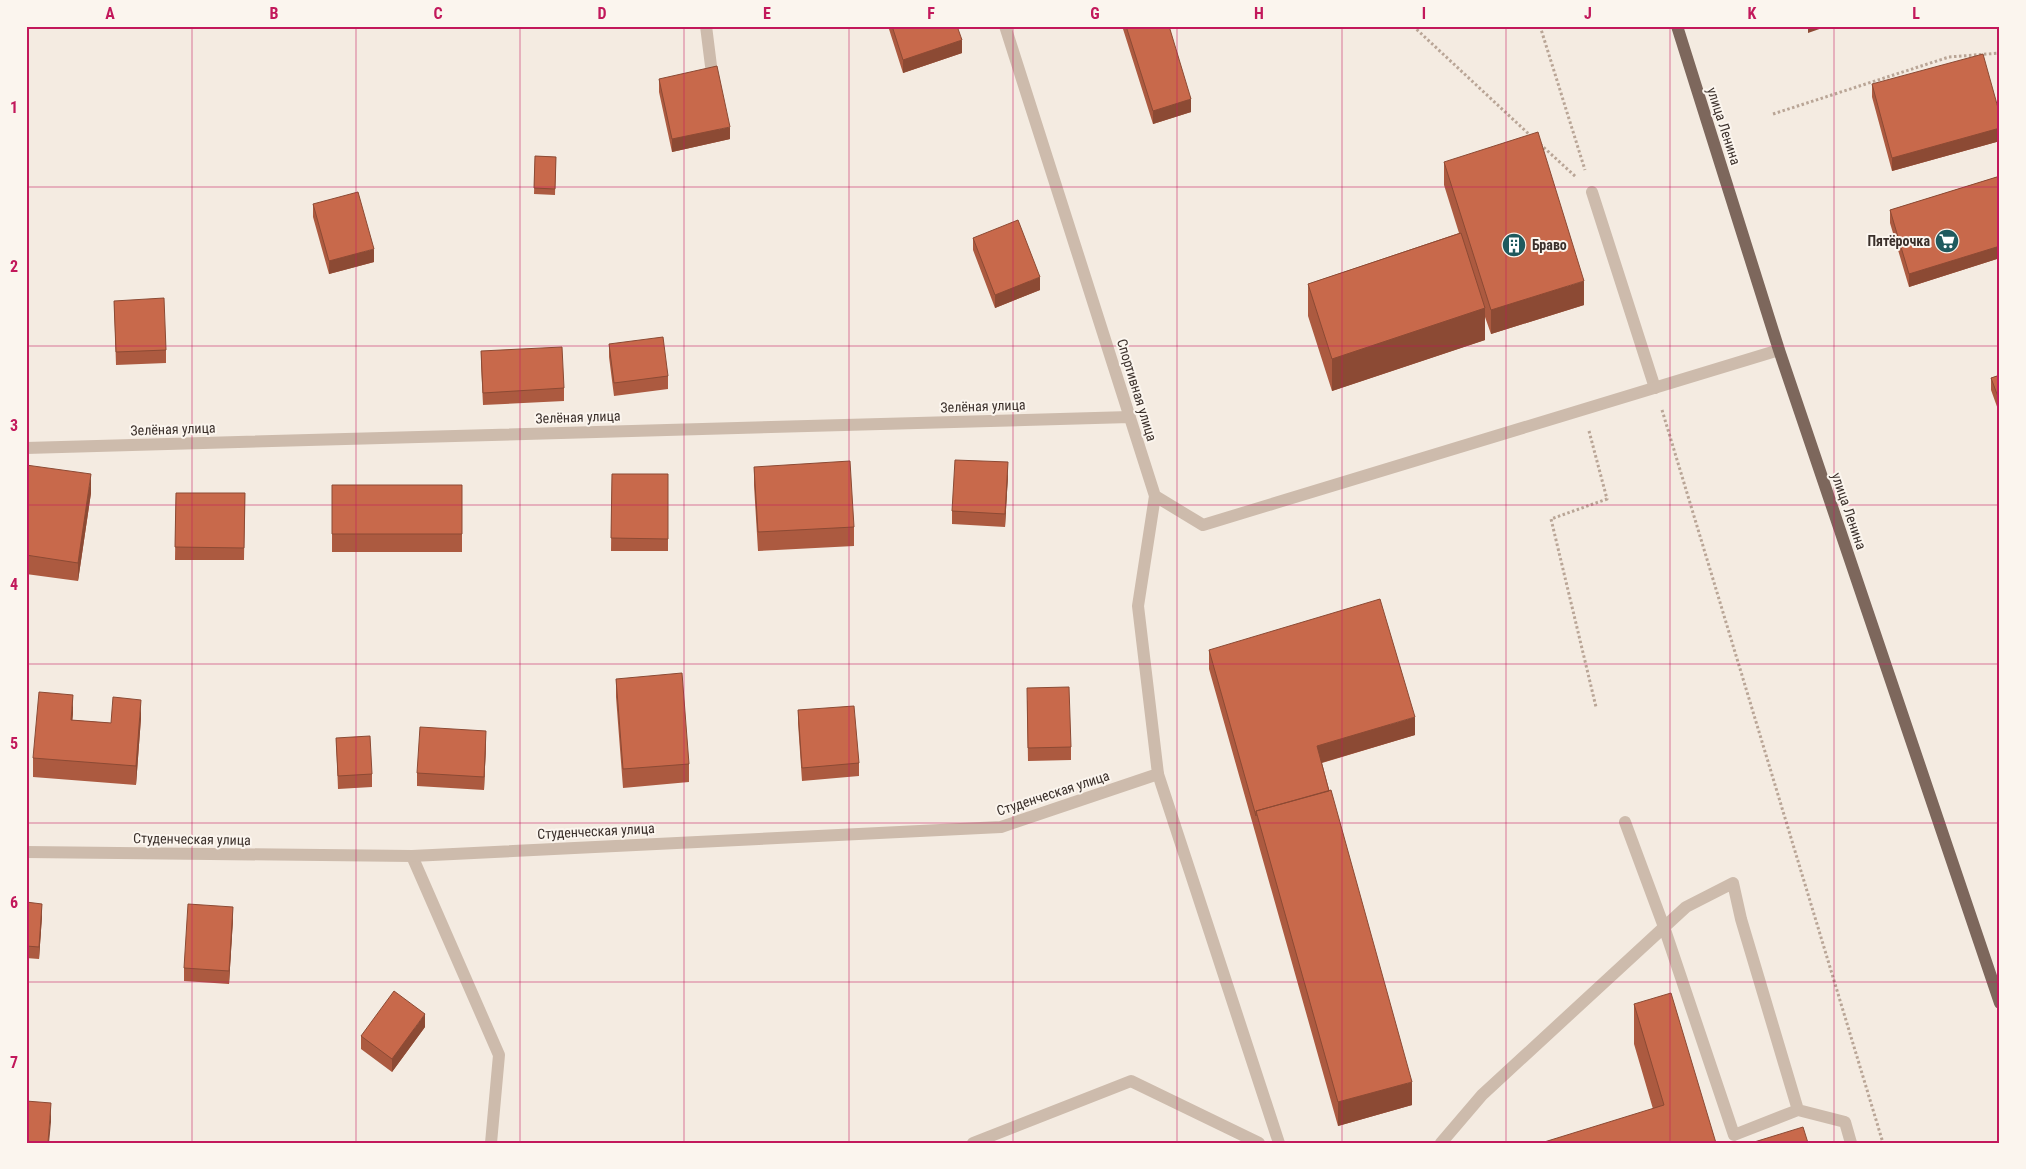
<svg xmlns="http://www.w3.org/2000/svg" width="2026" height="1169" font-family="'Roboto Condensed',sans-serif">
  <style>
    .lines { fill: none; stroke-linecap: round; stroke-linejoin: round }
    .path { stroke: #b9a596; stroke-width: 3; stroke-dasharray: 2.5 2.5; stroke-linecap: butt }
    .lane { stroke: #cdbbac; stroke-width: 12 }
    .street { stroke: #cdbbac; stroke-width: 12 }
    .primary { stroke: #7d675c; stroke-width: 12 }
    .wall { fill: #ac5a40 }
    .shaded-wall { fill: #8c4a34 }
    .building { fill: #c8694b; stroke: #8c4a34 }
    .grid { fill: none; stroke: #c2185b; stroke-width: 1; stroke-opacity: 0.55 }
    .labels { text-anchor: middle; stroke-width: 4; stroke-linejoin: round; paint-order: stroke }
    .street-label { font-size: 14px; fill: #3b302b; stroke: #fbf5ee }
    .poi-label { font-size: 14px; font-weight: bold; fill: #3b302b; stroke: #fbf5ee; text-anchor: end }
    .neatline { fill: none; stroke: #c2185b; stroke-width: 2 }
    .grid-label { font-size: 16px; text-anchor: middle; font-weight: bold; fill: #c2185b }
  </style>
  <rect width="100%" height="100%" fill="#f4ebe1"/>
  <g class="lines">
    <path class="path" d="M1413,26L1532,137
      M1540,26L1585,170
      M1773,114L1949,57L2000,53
      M1540,144L1576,177
      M1662,410L1883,1143
      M1589,431L1607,499L1551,519L1596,707"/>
    <path class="lane" d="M706,26L711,66
      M1592,192L1655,388
      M1158,774L1279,1143
      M1625,822L1664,927L1734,1135L1798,1110
      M412,856L499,1055L491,1143
      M973,1143L1131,1081L1259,1143
      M1441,1143L1482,1095L1686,907L1733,883L1741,919L1798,1110L1845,1122L1851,1143"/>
    <path class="street" d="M26,448L1130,417
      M1155,496L1203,525L1779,350
      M26,852L412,856L1001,827L1158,774L1138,606L1155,496L1005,26"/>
    <path class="primary" d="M1677,26L1779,350L2000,1003"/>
  </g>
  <path class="wall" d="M888,26H957L962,53L903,73Z
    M1123,26H1169L1191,112L1153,124L1123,29Z
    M659,79L730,139L672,152L659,92Z
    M1872,84L2000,115V141L1892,171L1872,97Z
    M535,156L556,157L555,195L534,194Z
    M1444,162L1584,305L1491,334L1485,317V340L1332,391L1308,316V284L1459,233L1444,185Z
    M2000,176V258L1909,287L1890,223V210Z
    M313,204L374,262L329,274L313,217Z
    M973,238L1040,290L995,308L973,250Z
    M114,301L166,350V363L116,365Z
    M609,344L668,376V389L614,396L609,357Z
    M481,351L564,388V401L483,405L481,364Z
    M2000,375V415L1991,390V378Z
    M26,465L91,493L78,581L26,574Z
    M754,467L854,527V546L758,551L754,485Z
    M612,474H668V551H611Z
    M1008,475L1005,527L952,524V511Z
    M332,485H462V552H332Z
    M176,493H245L244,560H175Z
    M1209,650L1415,735L1322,763L1412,1105L1338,1126L1209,669Z
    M616,679L689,764V782L623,788L616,697Z
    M1027,700L1071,747V760L1028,761Z
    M798,710L859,763V776L802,781L798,723Z
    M73,713L72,720L111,723L141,718L136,785L33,777V758Z
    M336,738L372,774V787L338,789Z
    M486,744L484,790L417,786V773Z
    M26,902L42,916L39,959L26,958Z
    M233,919L229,984L184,981V968Z
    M1634,1004L1716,1143L1653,1109L1634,1044Z
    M425,1027L392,1072L361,1049V1036Z"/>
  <path class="shaded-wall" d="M1808,26H1828L1808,33Z
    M962,40V53L903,73V60Z
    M1191,99V112L1153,124V111Z
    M730,127V139L672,152V139Z
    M2000,128V141L1892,171V158Z
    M2000,246V258L1909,287V274Z
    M374,249V262L329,274V261Z
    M1040,277V290L995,308V295Z
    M1584,281V305L1491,334V310Z
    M1485,308V340L1332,391V359Z
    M1008,462V475L1005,527V514Z
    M91,474V493L78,581V563Z
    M73,695V713L71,739V720Z
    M141,700V718L136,785V766Z
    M1415,717V735L1317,764V746Z
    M486,731V744L484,790V777Z
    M42,904V916L39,959V947Z
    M233,907V919L229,984V971Z
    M425,1014V1027L392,1072V1059Z
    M1412,1082V1105L1338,1126V1102Z
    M51,1103V1122L49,1143H48Z"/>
  <path class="building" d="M892,26H957L962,40L903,60Z
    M1126,26H1169L1191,99L1153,111Z
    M1983,54L2000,115V128L1892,158L1872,84Z
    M717,66L730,127L672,139L659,79Z
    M1538,132L1584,281L1491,310L1444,162Z
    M535,156L556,157L555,189L534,188Z
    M2000,176V246L1909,274L1890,210Z
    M358,192L374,249L329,261L313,204Z
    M1018,220L1040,277L995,295L973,238Z
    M1461,233L1485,308L1332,359L1308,284Z
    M164,298L166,350L116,352L114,301Z
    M663,337L668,376L614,383L609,344Z
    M562,347L564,388L483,393L481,351Z
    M2000,375V402L1991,378Z
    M955,460L1008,462L1005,514L952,511Z
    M850,461L854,527L758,532L754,467Z
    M26,465L91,474L78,563L26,555Z
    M612,474H668V539L611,538Z
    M332,485H462V534H332Z
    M176,493H245L244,548L175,547Z
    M1380,599L1415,717L1317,746L1329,791L1256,811V816L1209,650Z
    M682,673L689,764L623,769L616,679Z
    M1069,687L1071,747L1028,748L1027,688Z
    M39,692L73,695L71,720L111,723L113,697L141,700L136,766L33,758Z
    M854,706L859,763L802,768L798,710Z
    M420,727L486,731L484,777L417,773Z
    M370,736L372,774L338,776L336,738Z
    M1331,790L1412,1082L1338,1102L1256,811Z
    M26,902L42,904L39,947L26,946Z
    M188,904L233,907L229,971L184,968Z
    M394,991L425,1014L392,1059L361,1036Z
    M1671,993L1716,1143H1541L1664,1105L1634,1004Z
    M26,1101L51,1103L48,1143H26Z
    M1803,1127L1808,1143H1751Z"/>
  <path class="grid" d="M192,26V1143M356,26V1143M520,26V1143M684,26V1143M849,26V1143M1013,26V1143M1177,26V1143M1342,26V1143M1506,26V1143M1670,26V1143M1834,26V1143M26,187H2000M26,346H2000M26,505H2000M26,664H2000M26,823H2000M26,982H2000"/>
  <defs>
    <g id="supermarket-disc" transform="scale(1.25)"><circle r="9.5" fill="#1f5a5e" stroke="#fbf5ee"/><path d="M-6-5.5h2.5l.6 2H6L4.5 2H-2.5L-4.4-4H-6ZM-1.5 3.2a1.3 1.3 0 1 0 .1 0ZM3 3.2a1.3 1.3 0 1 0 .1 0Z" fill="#fff"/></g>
    <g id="building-disc" transform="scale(1.25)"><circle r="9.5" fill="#1f5a5e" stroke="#fbf5ee"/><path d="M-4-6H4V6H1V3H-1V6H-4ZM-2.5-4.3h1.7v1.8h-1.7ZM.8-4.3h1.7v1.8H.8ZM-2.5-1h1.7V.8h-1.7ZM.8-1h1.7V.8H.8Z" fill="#fff"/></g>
  </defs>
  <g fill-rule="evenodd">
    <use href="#supermarket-disc" x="1947" y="241"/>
    <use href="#building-disc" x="1514" y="245"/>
  </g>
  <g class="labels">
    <g class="street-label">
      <text transform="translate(1724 126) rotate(72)" y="5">улица Ленина</text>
      <text transform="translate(1137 390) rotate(73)" y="5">Спортивная улица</text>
      <text transform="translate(983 406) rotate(-2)" y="5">Зелёная улица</text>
      <text transform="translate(578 417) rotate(-2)" y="5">Зелёная улица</text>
      <text transform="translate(173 429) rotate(-2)" y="5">Зелёная улица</text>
      <text transform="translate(1849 511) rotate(71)" y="5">улица Ленина</text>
      <text transform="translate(1053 793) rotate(-18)" y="5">Студенческая улица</text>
      <text transform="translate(596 831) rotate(-3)" y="5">Студенческая улица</text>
      <text transform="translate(192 839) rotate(1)" y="5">Студенческая улица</text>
    </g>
    <g class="poi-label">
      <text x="1930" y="246">Пятёрочка</text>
      <text x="1532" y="250" text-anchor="start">Браво</text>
    </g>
  </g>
  <rect width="2026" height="1169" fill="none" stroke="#fbf5ee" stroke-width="55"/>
  <rect x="28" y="28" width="1970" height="1114" class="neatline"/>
  <g class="grid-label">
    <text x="110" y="19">A</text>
    <text x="274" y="19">B</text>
    <text x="438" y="19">C</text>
    <text x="602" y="19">D</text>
    <text x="767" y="19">E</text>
    <text x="931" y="19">F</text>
    <text x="1095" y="19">G</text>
    <text x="1259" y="19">H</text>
    <text x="1424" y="19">I</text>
    <text x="1588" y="19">J</text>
    <text x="1752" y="19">K</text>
    <text x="1916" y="19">L</text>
    <text x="14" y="113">1</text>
    <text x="14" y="272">2</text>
    <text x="14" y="431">3</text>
    <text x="14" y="590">4</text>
    <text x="14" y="749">5</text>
    <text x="14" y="908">6</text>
    <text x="14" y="1068">7</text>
  </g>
</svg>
